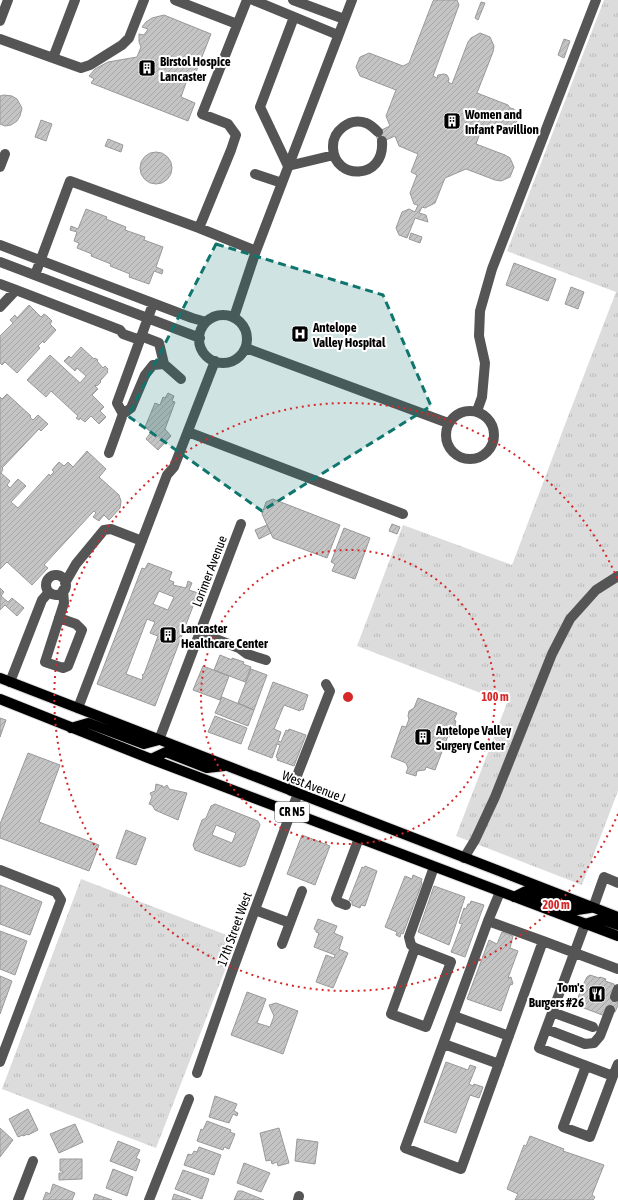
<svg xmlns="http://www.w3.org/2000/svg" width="618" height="1200" font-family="'Asap Condensed',sans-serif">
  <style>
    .grass { fill: url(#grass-tufts) }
    .building { fill: url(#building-hatch); stroke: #999; fill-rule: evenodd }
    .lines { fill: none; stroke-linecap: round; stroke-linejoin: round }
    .major-casing { stroke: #dbdbdb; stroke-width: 12 }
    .minor { stroke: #555; stroke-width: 10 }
    .major { stroke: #000; stroke-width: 10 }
    .marked { fill: #0f766e; fill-opacity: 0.2; stroke: #0f766e; stroke-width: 3; stroke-dasharray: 8 5; stroke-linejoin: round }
    .ring { fill: none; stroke: #d62828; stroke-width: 2; stroke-dasharray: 2 4 }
    .labels { text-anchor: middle; stroke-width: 4; stroke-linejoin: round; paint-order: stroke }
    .shield { fill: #fff; stroke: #4c4c4c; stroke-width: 1 }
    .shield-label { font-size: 12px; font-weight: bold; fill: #000 }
    .poi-label { font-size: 13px; font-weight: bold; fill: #000; stroke: #fff; text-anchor: start }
    .street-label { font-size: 13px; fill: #000; stroke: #fff }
    .centre { fill: #d62828; stroke: #fff; stroke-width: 2 }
    .ring-label { font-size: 12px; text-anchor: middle; font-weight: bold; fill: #d62828; stroke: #fff; stroke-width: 4; stroke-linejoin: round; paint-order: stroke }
  </style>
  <defs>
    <pattern id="grass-tufts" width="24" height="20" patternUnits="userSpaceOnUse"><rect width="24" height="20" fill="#dcdcdc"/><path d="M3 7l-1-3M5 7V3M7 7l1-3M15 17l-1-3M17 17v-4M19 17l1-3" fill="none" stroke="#bbb"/></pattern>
    <pattern id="building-hatch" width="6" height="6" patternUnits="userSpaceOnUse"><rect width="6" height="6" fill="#c4c4c4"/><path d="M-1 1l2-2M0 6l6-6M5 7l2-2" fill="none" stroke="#a7a7a7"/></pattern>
  </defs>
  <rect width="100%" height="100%" fill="#fff"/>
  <path class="grass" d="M604,0H618V791L582,885L456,836L507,703L357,646L403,525L512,565L569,414L616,292L507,251Z
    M81,879L237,939L156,1148L2,1089Z"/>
  <path class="building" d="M434,0H457L459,5L433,76L437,78L438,75L444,74L447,75L449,79L448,82L452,84L468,42L471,38L480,33L490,37L494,46L493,52L477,93L508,105L510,108L514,109L518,118L514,128L506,131L502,130L498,131L483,125L476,144L505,155L510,158L514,167L510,177L501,181L495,180L466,169L445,178L435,203L425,208L422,207L419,213L426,215L428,222L415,218L407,238L399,235L396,228L402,212L409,209L415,212L418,205L414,204L410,193L417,175L411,172L418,154L399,146L395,136L379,143L375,133L390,126L386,116L396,90L360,76L356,67L360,57L369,53L403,66L409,63L433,1Z
    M481,2L485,3L478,20L475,18Z
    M164,15L211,34L192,82L187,80L181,97L195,103L188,121L91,83L94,79L89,76L95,69L108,62L137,57L141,47L139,42V34L144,35L148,29L142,27L146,22L152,18Z
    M564,39L570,41L564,58L558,55Z
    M4,95L12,96L17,99L22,108L20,116L17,121L11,125L5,126L0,124V96Z
    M41,120L52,124L46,141L35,137Z
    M108,139L123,145L121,152L105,146Z
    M140 168a16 16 0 1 1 32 0a16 16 0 1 1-32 0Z
    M86,209L107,217L106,219L126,227L125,230L145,237L144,240L163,247L156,267L163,270L162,274L154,271L149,284L129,277L130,274L110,266L111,264L91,256L92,254L77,248L79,243L74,241L77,232L70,230L71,226L78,229Z
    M411,233L422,237L420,243L409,239Z
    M514,263L556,279L548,301L506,285Z
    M571,287L584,292L578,309L565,304Z
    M29,305L41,317L44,314L47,316L52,321L50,324L56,330L44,343L43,341L38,346L40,348L17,373L5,362L2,365L0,363V336L13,323L10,320L15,315L17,318Z
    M81,347L94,359L95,358L98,360L97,361L103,368L105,366L108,369L107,371L108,372L100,381L101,382L97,386L96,385L95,386L98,389L92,395L104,407L100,411L106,417L99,424L91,416L85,422L80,418L79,420L76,418L78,416L51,391L46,397L27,380L50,355L80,383L86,376L77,368L75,371L64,361L69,356L71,358Z
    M168,393L174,396L172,401L175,402L165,429L171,436L158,450L146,439L151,432L145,427L155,403L160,405L163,397L165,398Z
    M7,394L31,416L30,417L33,420L38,415L48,424L41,431L39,429L2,468L3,469L1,473L10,481L7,485L10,488L18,479L26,486L11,502L18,508L49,474L50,476L54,472L52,470L59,462L64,466L68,462L73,467L87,451L106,469L99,477L119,495L121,501L120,508L109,520L104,515L99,521L93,517L96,513L94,511L91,514L44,565L48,568L32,585L7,562L0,569V397L2,399Z
    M273,499L340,525L327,558L273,538L262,514L266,502Z
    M392,524L400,527L397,534L389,531Z
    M267,525L271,533L259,539L255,530Z
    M344,528L370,538L355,579L332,571L335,564L331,562Z
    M148,563L172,572L169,580L174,582L173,585L186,588L188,581L192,583L189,590L198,593L155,706L97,684L142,568L145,569ZM159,591L174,597L168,610L153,604ZM147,619L155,622L150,633L158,636L144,674H143L142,675L143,676L142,680L126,674Z
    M0,588L4,592L1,596L8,602L12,598L24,608L17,616L5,605L0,610Z
    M220,655L232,660V658L244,662L243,664L251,667L245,682L214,670Z
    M203,666L229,676L220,700L193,690Z
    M251,669L267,675L254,710L238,703Z
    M273,682L308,695L303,710L301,709L300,711L284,705L274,729L281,732L278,741L281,742L286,730L288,731L289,729L306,735L294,766L277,760L278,758L276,757L280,745L277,744L272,758L248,749Z
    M222,697L254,710L248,726L215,713Z
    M418,698L457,713L454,720L456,721L455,725L457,728L455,733L451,734L450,737L448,736L435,770L426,767L425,770L417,771L416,776L406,773L408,768L406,763L391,757L402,726L406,727L409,719L408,716L409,711L414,708Z
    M215,716L247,728L241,744L208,732Z
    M0,718L6,720L0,737Z
    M28,753L60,765L39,822L99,845L89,871L0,838V824Z
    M156,784L163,786V788L167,785L169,789L187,793L178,820L155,810L152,805L149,804L152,797L150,793L155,791Z
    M215,804L258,821L260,825L245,865L240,867L195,850L193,845L202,820L206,818L211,806ZM216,825L236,833L232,843L212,835Z
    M126,830L146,838L136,865L116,858Z
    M302,835L330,846L315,885L287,874Z
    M365,866L377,871L365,906L361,905L360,908L352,905V901L349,900L362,867L364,868Z
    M413,875L422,879L421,882L422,883L403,934L401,933L400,937L396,935L397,932L385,927L405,876L412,879Z
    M0,885L42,902L30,935L0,924Z
    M434,886L465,897L449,945L418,932Z
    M471,901L484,905L465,957L451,952L462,924L459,923L464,908L466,909L468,904H470Z
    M318,919L337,926L334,933L343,937L339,949L348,953L333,988L316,982L326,955L334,958L335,955L314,947L319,933L316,932V930L314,929Z
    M0,931L27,941L15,975L0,969Z
    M502,932L513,936L510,948L518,951L508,978L511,977L513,984L510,985L501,1011L467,999L489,940L497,944Z
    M590,975L599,978L600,977L606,979L605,981L614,984L618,998V1005L615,1012L608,1009L605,1016L576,1005L582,985H583L587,977Z
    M0,976L12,981L0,1014Z
    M247,992L266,999L257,1023L270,1027L274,1016L269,1005L276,1003L298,1011L283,1054L231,1035Z
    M446,1062L468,1070L470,1065L476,1067L469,1084L473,1086L474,1084L483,1087L479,1098L470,1095L456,1133L424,1122Z
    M215,1096L237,1104L234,1111L238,1113L237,1116L233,1114L229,1123L209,1117Z
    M28,1109L38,1130L28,1135V1134L23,1136V1135L18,1137L9,1119Z
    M207,1121L231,1130L230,1132L235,1134L229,1149L224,1147L223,1150L197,1141L201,1129L203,1130Z
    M75,1124L83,1142L59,1153L50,1134Z
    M0,1128L13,1140L0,1157Z
    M279,1128L289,1163L278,1166L277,1162L272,1164L271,1160L266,1161L260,1133Z
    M530,1136L564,1149L563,1151L604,1165L592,1195L595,1197L593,1200H515L518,1194L507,1189L524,1145L526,1146Z
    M297,1139L318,1142L315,1164L295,1161Z
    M118,1141L140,1150L136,1158L140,1160L136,1171L110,1161Z
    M199,1147L221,1155L214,1175L184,1165L188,1154L192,1155L194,1151L197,1152Z
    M60,1159H82V1179L59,1180V1173H63V1171H60Z
    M244,1163L270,1173L261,1192L237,1183Z
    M113,1169L133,1177L127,1196L106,1188Z
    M183,1170L209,1179L202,1199L175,1189Z
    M53,1184L75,1193L72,1200H43L46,1192L50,1194Z
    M238,1191H242L264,1200H234Z
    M95,1194L112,1200H93Z
    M174,1194L191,1200H172Z"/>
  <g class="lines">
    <g class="major-casing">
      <path id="major" d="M0,678L618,917
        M0,699L151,759L618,936
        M71,728L88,723L144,744L159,740
        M151,759L166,752L207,768L224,766
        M514,897L526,891L577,910L590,908
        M585,924L601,919L618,925"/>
    </g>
    <path class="minor" d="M75,0L53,58L81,68L90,65L122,45L129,38L144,0
      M175,0L237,24
      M247,0L202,114L228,124L236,135L231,150L199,228L256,251
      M253,0L338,35
      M293,0L344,19
      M294,17L260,107L288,166L334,155
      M0,21L8,0
      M0,39L53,58
      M378,132C375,129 371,125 366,123C350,117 332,131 333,148C334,180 385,181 382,141
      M0,167L5,154
      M255,174L282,183
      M0,245L192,318L206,322
      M0,262L200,338
      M35,275L70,181L199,228
      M0,284L16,290
      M0,307L16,290L120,330L123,334L140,340
      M199 339a24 24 0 1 1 48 0a24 24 0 1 1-48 0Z
      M234,317L256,251L352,0
      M141,336L159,343L164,364L181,379
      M246,348L448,423
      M446 435a24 24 0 1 1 48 0a24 24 0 1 1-48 0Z
      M477,411L482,397L485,363L479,336L480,311L492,269L596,0
      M123,414L131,408L145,375L153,365L164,364
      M188,432L403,514
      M109,453L123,414L117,403L153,304
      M46 585a10 10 0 1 1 20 0a10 10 0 1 1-20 0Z
      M65,583L76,564L104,530L111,529L142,541
      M59,618L76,624L82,630L68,666L63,668L45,662L64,603L63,590
      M200,633L239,648L247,654L266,660
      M10,682L42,600L49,592
      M78,708L167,475L174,467L215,361
      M159,740L241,524
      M291,791L330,691L326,684
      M464,858L475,840L495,797L552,654L570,619L596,590L618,576
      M0,870L56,892L61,900L0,1062
      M346,905L338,902L336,899L359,838
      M593,908L604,877L618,883
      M255,910L290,923
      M488,921L500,892
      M585,924L539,1048L613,1076L618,1064
      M543,941L488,921L405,1148L461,1169L543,941L618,969
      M282,944L302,891
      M415,948L391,1014L426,1027L451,962L415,948L411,945L409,937L434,867
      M615,997L618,989
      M552,1012L593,1027
      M454,1016L509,1036
      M546,1029L585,1044L594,1043L600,1036L610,1010
      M444,1044L499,1064
      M586,1066L563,1127L590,1137L613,1076
      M197,1073L232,972L298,793
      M18,1200L33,1161
      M149,1200L189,1099
      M298,1200L299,1196"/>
    <use href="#major" class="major"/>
  </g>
  <path class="marked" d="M216,244L383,295L431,406L262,511L128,416Z"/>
  <g class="ring">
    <circle cx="348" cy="697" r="147"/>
    <path d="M618 814A294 294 0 1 1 618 580"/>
  </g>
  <defs>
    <g id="building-square" transform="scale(0.9)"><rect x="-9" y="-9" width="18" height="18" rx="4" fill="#000" stroke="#fff"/><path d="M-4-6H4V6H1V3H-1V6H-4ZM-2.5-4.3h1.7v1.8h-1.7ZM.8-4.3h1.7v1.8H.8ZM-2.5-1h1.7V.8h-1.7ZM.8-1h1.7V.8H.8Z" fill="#fff"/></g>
    <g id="hospital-square" transform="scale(0.9)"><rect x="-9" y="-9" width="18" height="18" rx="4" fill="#000" stroke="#fff"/><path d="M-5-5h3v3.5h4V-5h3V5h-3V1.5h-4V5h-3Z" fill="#fff"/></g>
    <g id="restaurant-square" transform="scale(0.9)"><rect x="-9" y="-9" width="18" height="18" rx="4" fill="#000" stroke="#fff"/><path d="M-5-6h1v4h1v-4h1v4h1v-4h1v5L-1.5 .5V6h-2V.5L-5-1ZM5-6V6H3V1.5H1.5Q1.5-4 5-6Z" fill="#fff"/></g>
  </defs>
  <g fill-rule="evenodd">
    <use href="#building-square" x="147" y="68"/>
    <use href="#building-square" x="452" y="121"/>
    <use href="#hospital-square" x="300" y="334"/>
    <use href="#building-square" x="168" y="635"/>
    <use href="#building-square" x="423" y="737"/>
    <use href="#restaurant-square" x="597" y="994"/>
  </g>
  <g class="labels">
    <rect class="shield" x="275" y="802" width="34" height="20" rx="3"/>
    <g class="shield-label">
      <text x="292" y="816">CR N5</text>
    </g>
    <g class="poi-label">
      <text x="160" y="66">Birstol Hospice<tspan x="160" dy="15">Lancaster</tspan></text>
      <text x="465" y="119">Women and<tspan x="465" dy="15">Infant Pavillion</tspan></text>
      <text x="313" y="332">Antelope<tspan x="313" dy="15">Valley Hospital</tspan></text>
      <text x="181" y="633">Lancaster<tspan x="181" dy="15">Healthcare Center</tspan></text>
      <text x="436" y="735">Antelope Valley<tspan x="436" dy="15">Surgery Center</tspan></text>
      <text x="584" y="992" text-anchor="end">Tom's<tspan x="584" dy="15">Burgers #26</tspan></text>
    </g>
    <g class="street-label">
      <text transform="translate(209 571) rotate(-69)" y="5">Lorimer Avenue</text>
      <text transform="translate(314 786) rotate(21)" y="5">West Avenue J</text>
      <text transform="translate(234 929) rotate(-70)" y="5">17th Street West</text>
    </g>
  </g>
  <circle cx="348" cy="697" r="6" class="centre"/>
  <g class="ring-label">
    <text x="495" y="701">100 m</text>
    <text x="556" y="909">200 m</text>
  </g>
</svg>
